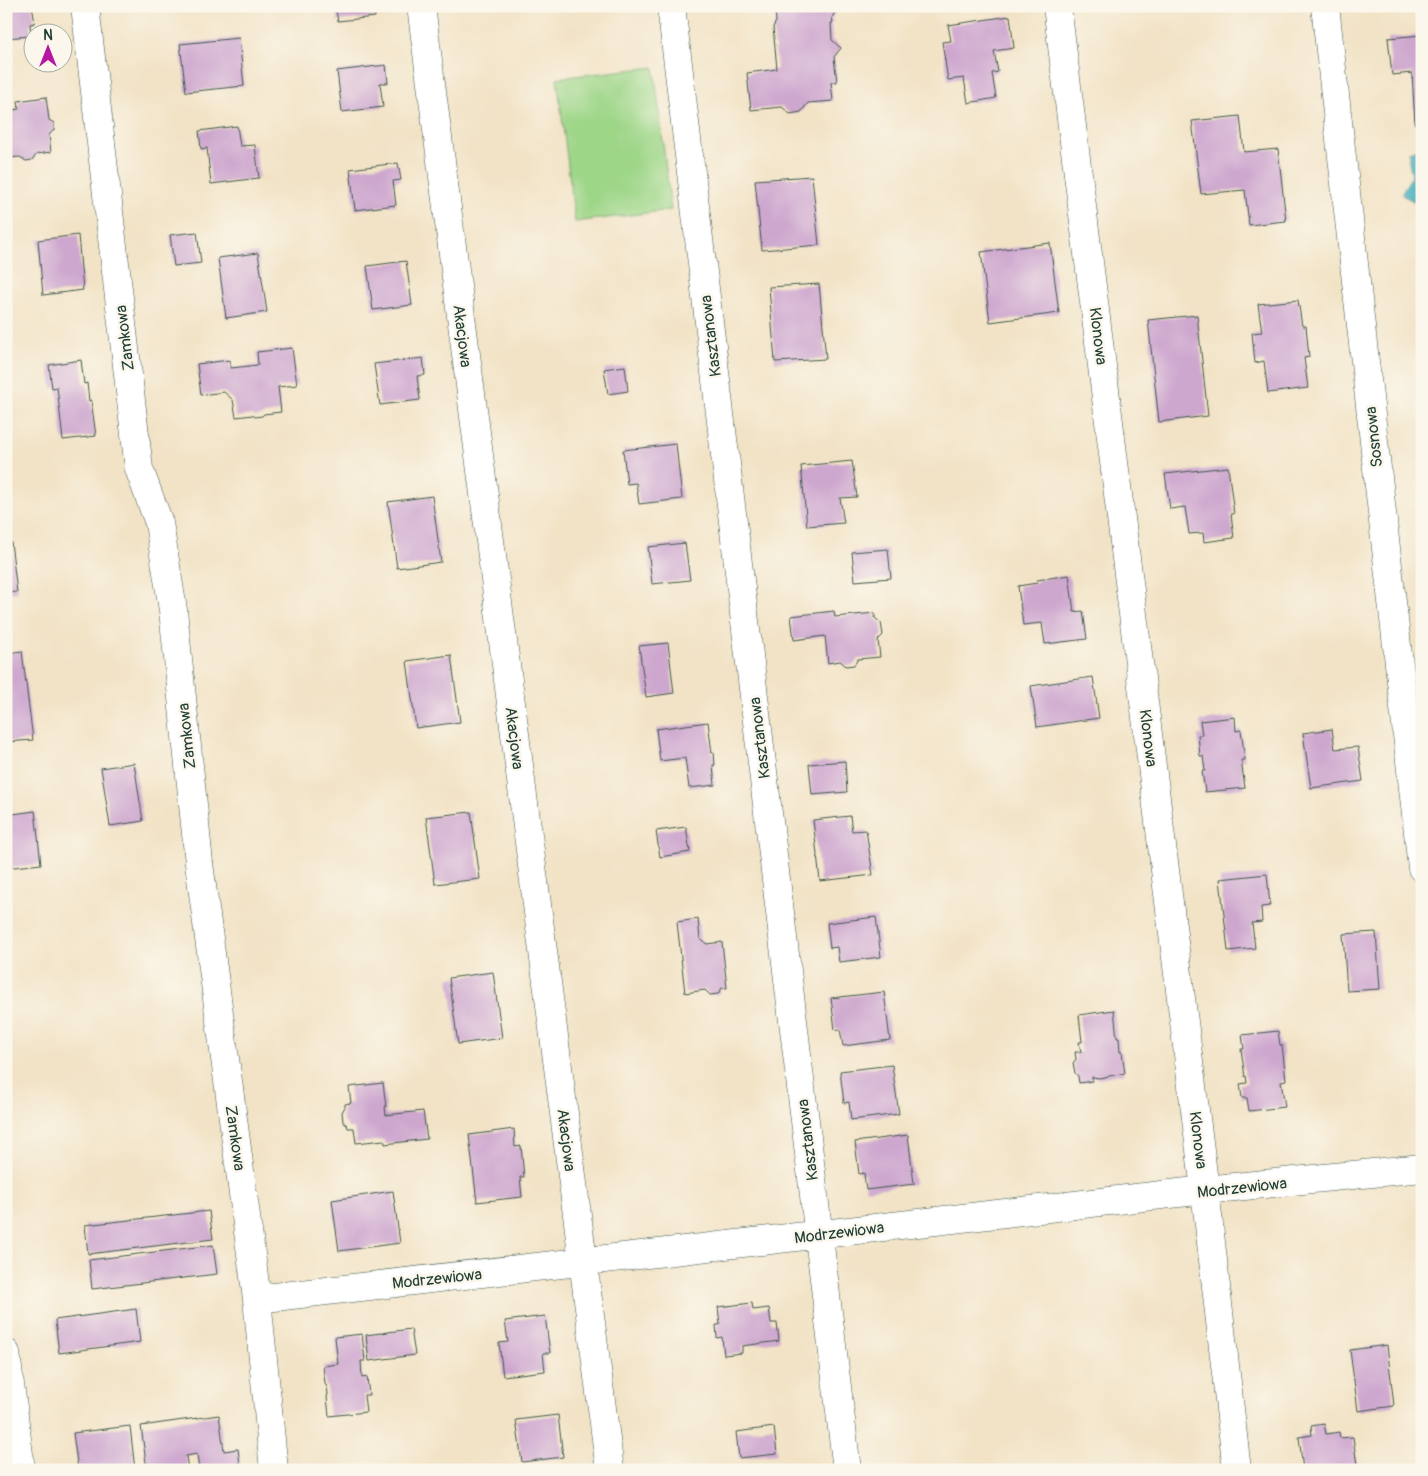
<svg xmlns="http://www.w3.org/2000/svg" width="1428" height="1476" font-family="Pangolin,sans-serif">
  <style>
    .green { fill: #9ed688; stroke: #5e8a5e }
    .water { fill: #3eadba; stroke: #2e7577 }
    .building { fill: #cea7cf }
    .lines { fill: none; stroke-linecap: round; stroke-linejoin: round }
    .minor-casing { stroke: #3f564a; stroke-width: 29 }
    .minor { stroke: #fff; stroke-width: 28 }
    .labels { text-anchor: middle; stroke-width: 5; stroke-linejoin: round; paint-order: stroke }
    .street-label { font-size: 16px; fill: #1f3d34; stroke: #fbf7ec }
  </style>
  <rect width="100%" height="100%" fill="#fbf7ec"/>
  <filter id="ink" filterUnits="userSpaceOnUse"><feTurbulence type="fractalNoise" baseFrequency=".02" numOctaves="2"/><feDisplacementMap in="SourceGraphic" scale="10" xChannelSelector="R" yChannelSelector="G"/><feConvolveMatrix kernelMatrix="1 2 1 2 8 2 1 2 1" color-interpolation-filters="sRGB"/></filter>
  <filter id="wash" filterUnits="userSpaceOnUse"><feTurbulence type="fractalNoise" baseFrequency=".0096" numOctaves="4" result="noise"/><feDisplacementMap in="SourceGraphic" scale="20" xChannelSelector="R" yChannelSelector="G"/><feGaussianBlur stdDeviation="1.12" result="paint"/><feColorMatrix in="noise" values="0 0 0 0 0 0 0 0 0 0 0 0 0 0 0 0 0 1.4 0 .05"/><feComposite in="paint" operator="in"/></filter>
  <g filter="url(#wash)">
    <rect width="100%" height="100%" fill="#f2e3c6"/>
    <path class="green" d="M654,67L671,210L575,222L557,78Z"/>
    <path class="water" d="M1417,149L1422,151V201L1417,203L1402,195L1403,190L1412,176L1409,162V152Z"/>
    <g id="blocks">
      <path class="building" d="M6,6H32L35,23L30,24L31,36L6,38Z
        M335,6H374L375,17L338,21Z
        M775,6H836V10L832,18L833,23H831L832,40L841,48L834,57L837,82H831L833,101L808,103L801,112L790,114L782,107L751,110L747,73L777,69L773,27L776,22Z
        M1010,16L1014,48L994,51L998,72L992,73L996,98L968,103L964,78L948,80L942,42L951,41L948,25Z
        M1422,35V124H1415L1412,73L1392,75L1388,38Z
        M239,38L244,86L186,92L180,44Z
        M386,65L388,83H380L383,107L342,112L337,71Z
        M46,97L49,120L54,123V130L49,135L51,152L37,154L32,160L26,161L20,157L6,158V111L19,109L18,101Z
        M1240,116L1244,152L1278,149L1286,221L1249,225L1245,190L1201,194L1192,121Z
        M237,126L240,146L255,145L259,178L211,184L207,148L201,149L199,131Z
        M398,163L401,180L393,181L396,205L355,210L350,169Z
        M812,176L819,245L762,250L755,180Z
        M197,232L201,263L174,266L170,235Z
        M78,235L83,290L43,295L38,240Z
        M1050,243L1059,313L990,322L981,252Z
        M258,253L267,312L226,318L218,258Z
        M406,261L412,305L373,310L367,266Z
        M819,284L826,359L775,362L769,287Z
        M1298,300L1302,326H1306L1309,357L1304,358L1308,388L1268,393L1264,361L1255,363L1252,333L1262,332L1258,304Z
        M1197,315L1208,416L1159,422L1148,320Z
        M292,348L297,385L278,387L281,412L264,414L262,416L255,417L253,415L236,417L233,400L224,392L201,395L197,364L230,360L231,368L258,365L257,352Z
        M423,358L425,375L417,376L420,400L380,405L374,364Z
        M81,360L84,384L87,383L89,401L91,400L96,436L63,440L57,387L52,388L49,365Z
        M625,366L628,391L608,394L604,369Z
        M676,444L682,499L639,504L636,483L627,484L623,450Z
        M852,461L857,497L840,498L844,523L807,526L801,466Z
        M1228,467L1234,514H1231L1234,538L1204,542L1203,533L1189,534L1185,507L1170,509L1165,474Z
        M432,496L441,562L397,568L388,502Z
        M6,542H11L17,592L6,593Z
        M685,543L690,580L652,584L648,547Z
        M888,549L891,578L855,581L852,552Z
        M1069,575L1074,612L1083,611L1087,639L1045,644L1042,623L1023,625L1018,586L1037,583V580Z
        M834,611L835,617L875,613V618L881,623L883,635L878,640L880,657L858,659L854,665L846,666L840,661L828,663L825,636L794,640L791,616Z
        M668,643L674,693L646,697L639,646Z
        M22,651L33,740L6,742V653Z
        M451,655L460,722L416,728L407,661Z
        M1093,677L1099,718L1037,727L1031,686Z
        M1235,717L1236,731L1241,730L1245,760H1241L1245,788L1205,792L1202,771H1205L1203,756H1200L1198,735H1202L1200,721Z
        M708,722L712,753L714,752L715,765H713L715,785L689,788L685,758L660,761L656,729Z
        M1332,729L1335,749L1358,747L1363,781L1311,788L1303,733Z
        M845,761L847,792L812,795L809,764Z
        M134,763L143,821L110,826L101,768Z
        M35,811L41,864L6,868V815Z
        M471,812L480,879L435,884L426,817Z
        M850,816L852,831L866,830L873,875L820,881L813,820Z
        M686,827L690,852L660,857L656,831Z
        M1267,874L1270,906L1261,907L1262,922L1252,923L1255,948L1228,951L1220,879Z
        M876,917L881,957L839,962L837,947L830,948L827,923Z
        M698,919L700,939L707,944L722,942L727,988H722L718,994L710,995L705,990L685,993L677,922Z
        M1376,932L1380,989L1347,991L1343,934Z
        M493,972L502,1038L458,1044L449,978Z
        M884,992L890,1040L843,1046L840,1029L835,1030L831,998Z
        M1114,1010L1117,1038H1119L1120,1052H1122L1125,1073L1099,1078L1092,1077V1081L1079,1083L1078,1076L1075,1073L1073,1063L1076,1059L1075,1052H1081L1079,1042H1082L1079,1015Z
        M1278,1031L1280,1045H1282L1286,1080L1281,1081L1285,1107L1249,1111L1247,1098H1242L1240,1084L1247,1083L1246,1076L1245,1077L1241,1049H1244L1242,1035Z
        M892,1065L899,1114L851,1120L849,1102L844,1103L840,1071Z
        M383,1083L386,1107H385L386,1115L423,1111L427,1139L385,1144L384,1140L356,1143L354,1128H348L347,1125L343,1122L342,1112L345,1107V1104L351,1103L349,1087Z
        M514,1129L515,1147L521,1146L524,1177H520L522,1197L477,1202L469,1135Z
        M908,1135L914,1184L866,1190L864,1173L859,1174L855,1142Z
        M393,1191L400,1243L339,1251L332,1200Z
        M209,1211L213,1239L88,1254L85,1225Z
        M213,1245L217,1274L92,1289L89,1260Z
        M752,1303L753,1310L769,1308L771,1323H777L779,1341L742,1346V1353L724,1355L722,1337L717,1338L716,1325H720L718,1307Z
        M136,1309L140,1342L59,1353L55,1320Z
        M545,1316L550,1353H543L545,1371L503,1376L499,1343L508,1342L505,1321Z
        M411,1329L415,1355L369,1361L366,1335Z
        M362,1334L365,1361H361L362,1378L367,1377L369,1395H364L366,1412L329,1416L327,1397L328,1394L327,1387L325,1384L323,1366L338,1364L335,1337Z
        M1387,1345L1394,1406L1358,1411L1350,1350Z
        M219,1415L224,1451L238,1449L241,1470H199L197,1454L186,1456L188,1470H147L141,1426Z
        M558,1415L563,1457L522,1462L516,1420Z
        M1324,1424L1326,1434L1339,1432L1340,1438L1353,1437L1357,1465L1343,1467V1470H1303L1299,1437L1312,1435L1311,1426Z
        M130,1426L135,1470H78L73,1433Z
        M774,1427L777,1454L739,1458L736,1432Z"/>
    </g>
  </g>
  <g filter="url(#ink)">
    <use href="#blocks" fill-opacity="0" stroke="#3f564a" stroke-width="1"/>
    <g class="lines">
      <g class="minor-casing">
        <path id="minor" d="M85,6L139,469L159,523L173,610L199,863L257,1299L274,1470
          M421,6L610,1470
          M671,6L847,1470
          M1057,6L1205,1190L1237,1470
          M1325,6L1422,868
          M257,1299L1205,1190L1422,1168
          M6,1353L21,1470"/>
      </g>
      <use href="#minor" class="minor"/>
    </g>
  </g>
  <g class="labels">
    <g class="street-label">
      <text transform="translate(463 336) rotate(83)" y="6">Akacjowa</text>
      <text transform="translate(710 336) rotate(-97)" y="6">Kasztanowa</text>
      <text transform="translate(1099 336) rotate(83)" y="6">Klonowa</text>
      <text transform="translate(124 338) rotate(-97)" y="6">Zamkowa</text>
      <text transform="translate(1373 437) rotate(-96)" y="6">Sosnowa</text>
      <text transform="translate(186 736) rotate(-96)" y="6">Zamkowa</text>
      <text transform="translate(515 738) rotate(83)" y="6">Akacjowa</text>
      <text transform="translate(759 738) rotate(-97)" y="6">Kasztanowa</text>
      <text transform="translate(1149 738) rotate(83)" y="6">Klonowa</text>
      <text transform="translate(236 1138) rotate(82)" y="6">Zamkowa</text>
      <text transform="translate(567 1140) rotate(83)" y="6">Akacjowa</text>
      <text transform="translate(807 1140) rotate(-97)" y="6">Kasztanowa</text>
      <text transform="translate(1199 1140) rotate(83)" y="6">Klonowa</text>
      <text transform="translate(1242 1187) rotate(-6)" y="6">Modrzewiowa</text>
      <text transform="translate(839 1232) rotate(-7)" y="6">Modrzewiowa</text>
      <text transform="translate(437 1278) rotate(-6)" y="6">Modrzewiowa</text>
    </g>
  </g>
  <rect width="1428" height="1476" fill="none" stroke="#fbf7ec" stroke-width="25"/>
  <g transform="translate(48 48)"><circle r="24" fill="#fbf7ec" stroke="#a3ada2"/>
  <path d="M0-4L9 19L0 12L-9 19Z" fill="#b5179e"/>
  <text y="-8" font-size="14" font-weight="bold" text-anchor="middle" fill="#1f3d34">N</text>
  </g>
</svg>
